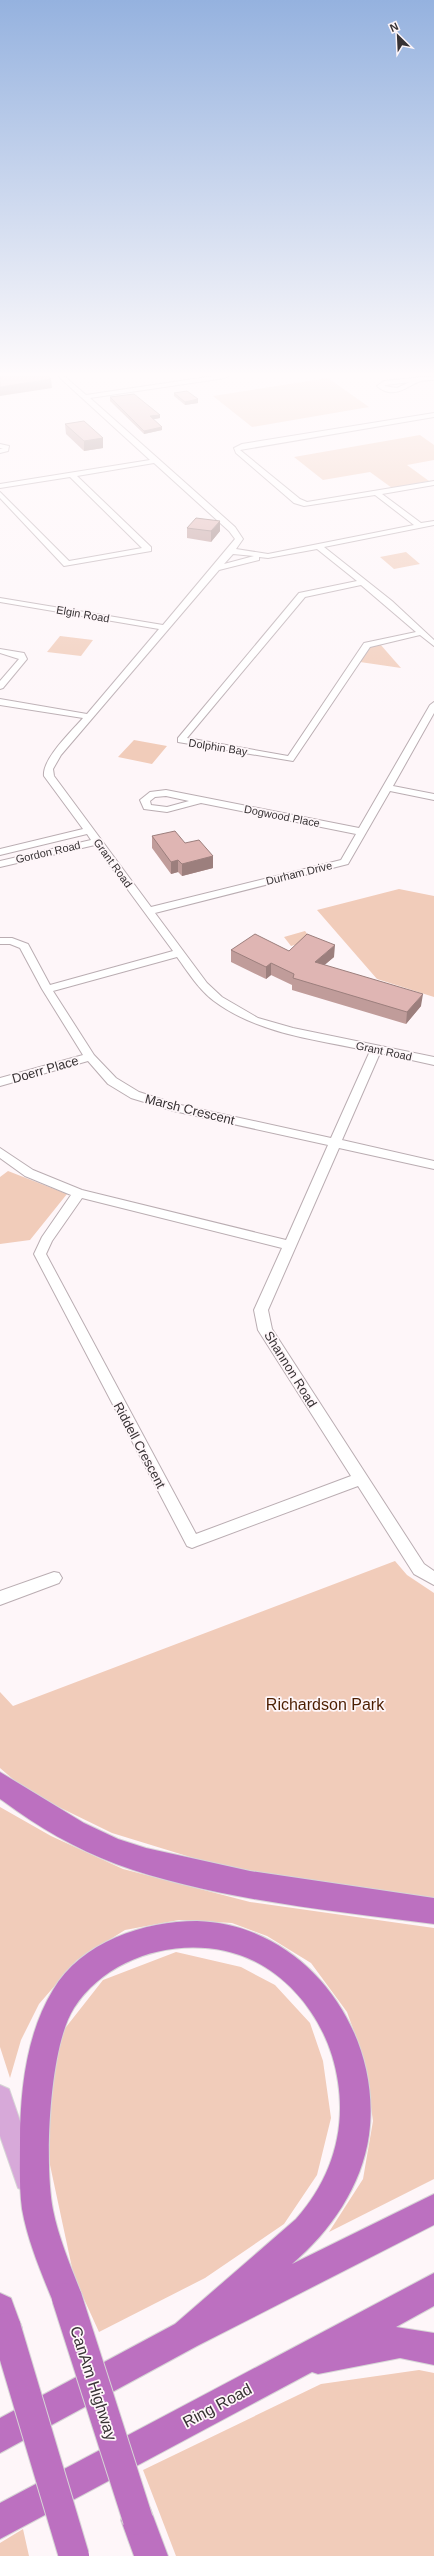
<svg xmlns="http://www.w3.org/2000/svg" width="434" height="2556" font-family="Helvetica,sans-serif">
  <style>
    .green { fill: #f1ccba }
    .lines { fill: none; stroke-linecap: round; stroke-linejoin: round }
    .minor-casing { stroke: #baadb2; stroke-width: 2 }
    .major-casing { stroke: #d7d6d6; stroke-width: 2 }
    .highway-casing { stroke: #d7d6d6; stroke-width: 2 }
    .minor { fill: #fff; fill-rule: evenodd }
    .major { fill: #d7a9d9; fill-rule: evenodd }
    .highway { fill: #bc70c0; fill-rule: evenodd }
    .highway-bridge-casing { stroke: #d7d6d6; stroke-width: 32; stroke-linecap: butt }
    .highway-bridge { stroke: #bc70c0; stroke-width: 30 }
    .wall { fill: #c09c9a }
    .shaded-wall { fill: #9c7f7d }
    .building { fill: #dfb5b3; stroke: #9c7f7d }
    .labels { text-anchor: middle; stroke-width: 3.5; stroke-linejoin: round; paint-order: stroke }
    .far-street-label { font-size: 11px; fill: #373234; stroke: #fef6f9 }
    .street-label { font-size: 13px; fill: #373234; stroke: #fef6f9 }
    .near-park-label { font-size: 16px; fill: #4c1e01; stroke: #fef6f9 }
    .near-street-label { font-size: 16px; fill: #373234; stroke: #fef6f9 }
  </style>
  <rect width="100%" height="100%" fill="#fef6f9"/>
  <path class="green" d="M328,378L369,407L252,427L213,396Z
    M420,435L434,445V460L407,465L429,481L392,488L370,472L323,480L294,457Z
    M406,552L420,564L394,569L380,557Z
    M60,636L93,640L81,656L47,652Z
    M380,644L401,668L360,662L370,646Z
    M134,740L167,746L152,764L118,757Z
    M399,889L434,896V997L377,979L317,910Z
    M305,931L312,940L291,946L284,937Z
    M8,1171L67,1194L30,1240L0,1244V1177Z
    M395,1561L407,1575L434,1593V1900L387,1895L213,1864L112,1833L28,1792L0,1768V1692L13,1706Z
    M0,1807L51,1836L123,1869L250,1902L434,1928V2179L329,2232L363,2179L373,2121L364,2059L347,2012L311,1963L267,1936L232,1923L179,1920L125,1930L77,1960L39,2004L21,2040L10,2078L0,2047Z
    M176,1952L241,1967L275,1985L310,2023L323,2061L331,2118L317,2175L284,2224L205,2278L99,2332L74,2277L50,2165L45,2103L59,2036L103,1980Z
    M419,2370L434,2373V2556H176L143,2470L321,2384Z
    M23,2529L29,2556H0V2543Z"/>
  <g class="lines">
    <g class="minor-casing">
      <path id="minor" d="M58,376H64L86,395L214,376H228L225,378L90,398L235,527L243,539L236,549L268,554L414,525L375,495L304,506L294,503L236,453L234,448L242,444L434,413V417L240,450L300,499L307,502L434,481V485L382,494L421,523L434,521V525L324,547L392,601L434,640V646L420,635L370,647L293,761L178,742V738L299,593L357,581L317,549L268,558L259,557V560L219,570L61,755L53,769L54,776L151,907L341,860L356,834L201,803L167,812L144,809L140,800L150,792L166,790L359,828L430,705L434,702V713L393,786L434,794V800L390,791L348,864L155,913L207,983L222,997L258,1018L293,1028L434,1057V1065L380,1053L342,1140L434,1161V1169L339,1148L268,1310L272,1329L424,1564L434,1571V1585L414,1574L358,1486L197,1546L192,1548L187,1546L34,1254L42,1237L71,1195L25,1176L0,1158V1148L33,1170L82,1190L286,1240L328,1145L174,1111L131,1098L108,1084L88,1061L0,1086V1078L83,1055L42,989L20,948L10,944H0V938H12L28,944L50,985L173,951L95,845L0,867V861L91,840L87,834L0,855V849L83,829L44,776C42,759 71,732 83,718L0,705V699L87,714L159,629L0,602V598L163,625L235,539L229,531L154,463L77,476L151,547V551L64,566L0,498V492L69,561L142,548L70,477L0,488V484L150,460ZM233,554L254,556L224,564ZM361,585L416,632L364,643L288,756L187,738L305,597ZM166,796L189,801L167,807L151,805L150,801L155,797ZM177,957C188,972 199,990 214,1001C258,1034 318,1040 370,1051L331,1138L176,1104L139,1092L116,1078L94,1055L53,991ZM82,1198L282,1248L254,1310L258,1330L351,1476L196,1534L46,1254L52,1241Z
        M434,376V380C429,380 422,380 418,382C406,387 393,400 377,386L384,381ZM410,382L397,388L384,386L386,385Z
        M0,444L9,446L8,451L0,453V449L3,448H0Z
        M0,649L24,653L27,659L3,688L0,689V681L19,659L0,653Z
        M54,1572L59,1573L62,1578L59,1583L0,1605V1591Z"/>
    </g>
    <g class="major-casing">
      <path id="major" d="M0,2085L9,2089L40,2179L36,2188L27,2192L18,2188L0,2136Z"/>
    </g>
    <g class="highway-casing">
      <path id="highway" d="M0,1772L84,1823L118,1839L146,1848L250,1871L434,1898V1924C333,1911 211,1899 116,1864C76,1849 38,1827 3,1801L0,1799Z
        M197,1921C304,1924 383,2030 369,2135C362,2186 330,2232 292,2264L434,2194V2225L197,2346L0,2453V2418L175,2324L296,2219C330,2181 346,2133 338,2082C331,2032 300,1984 254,1961C194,1932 111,1951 74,2008C49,2047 44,2164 53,2210C59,2240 72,2269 83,2298L78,2309L67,2314L56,2309C43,2277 28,2243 22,2209C19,2187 20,2164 20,2142C20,2092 26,2034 53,1990C81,1942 144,1921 197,1921Z
        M434,2273V2306L396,2327L434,2333V2365L400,2358L318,2374L312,2372L0,2539V2503Z
        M0,2293L11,2298L22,2328L17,2339L6,2344L0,2342Z
        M138,2503L150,2508L168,2556H134L121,2520L126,2508Z"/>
    </g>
    <use href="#minor" class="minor"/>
    <use href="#major" class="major"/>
    <use href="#highway" class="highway"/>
    <g class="highway-bridge-casing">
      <path id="highway-bridge" d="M67,2298L138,2520
        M6,2328L74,2556"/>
    </g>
    <use href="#highway-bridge" class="highway-bridge"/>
  </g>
  <path class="wall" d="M174,393L198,399V403L185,405L174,396Z
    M110,397L160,415V418L153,419L162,430L144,434L110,401Z
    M65,424L103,438V448L84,451L66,434Z
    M187,528L220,531L211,542L187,538Z
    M152,836L185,843L213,856V868L182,876L178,872L171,874L152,848Z
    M231,950L289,951L334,957L324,965L421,1006L406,1024L292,990V985L271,975L266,979L231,962Z"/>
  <path class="shaded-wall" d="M51,379L52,388L0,396V387Z
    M198,399V403L185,405V402Z
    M160,415V418L150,420V416Z
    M162,427V430L144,434V431Z
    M103,438V448L84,451V441Z
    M220,521V531L211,542V531Z
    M213,856V868L182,876V864Z
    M178,860V872L171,874V862Z
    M335,945L334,957L314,974L315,962Z
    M271,963V975L266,979V967Z
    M423,994L421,1006L406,1024L407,1012Z"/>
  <path class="building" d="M0,376H48L51,379L0,387Z
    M187,391L198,399L185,402L174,393Z
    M134,394L160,415L150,416L162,427L144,431L110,397Z
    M84,421L103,438L84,441L65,424Z
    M196,518L220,521L211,531L187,528Z
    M175,831L185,843L199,840L213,856L182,864L178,860L171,862L152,836Z
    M255,934L289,951L307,934L335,945L315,962L423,994L407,1012L293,978L294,974L271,963L266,967L231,950Z"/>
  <linearGradient id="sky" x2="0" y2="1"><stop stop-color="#95b2df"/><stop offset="0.51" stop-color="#fffbfc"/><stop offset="1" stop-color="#fffbfc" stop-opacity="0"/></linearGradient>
  <rect width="434" height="734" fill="url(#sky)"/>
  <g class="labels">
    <g class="far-street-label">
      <text transform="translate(83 614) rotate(10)" y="4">Elgin Road</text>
      <text transform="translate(218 747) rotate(9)" y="4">Dolphin Bay</text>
      <text transform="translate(282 816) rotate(11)" y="4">Dogwood Place</text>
      <text transform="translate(48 852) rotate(-13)" y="4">Gordon Road</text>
      <text transform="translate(113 863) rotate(54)" y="4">Grant Road</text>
      <text transform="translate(299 873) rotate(-14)" y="4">Durham Drive</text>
      <text transform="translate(384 1051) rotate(12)" y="4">Grant Road</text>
    </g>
    <g class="street-label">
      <text transform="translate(45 1069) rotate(-16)" y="5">Doerr Place</text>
      <text transform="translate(190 1109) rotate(14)" y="5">Marsh Crescent</text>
      <text transform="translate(291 1369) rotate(58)" y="5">Shannon Road</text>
      <text transform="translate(140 1445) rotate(62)" y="5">Riddell Crescent</text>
    </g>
    <g class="near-park-label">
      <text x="325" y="1710">Richardson Park</text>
    </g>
    <g class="near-street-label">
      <text transform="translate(94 2383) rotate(72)" y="6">CanAm Highway</text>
      <text transform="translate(217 2405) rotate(-28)" y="6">Ring Road</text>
    </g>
  </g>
  <g transform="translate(398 36) rotate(336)" stroke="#fef6f9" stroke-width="3" paint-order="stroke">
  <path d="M0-3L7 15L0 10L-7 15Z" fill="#373234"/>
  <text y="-6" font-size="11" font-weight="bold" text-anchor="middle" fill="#373234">N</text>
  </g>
</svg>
